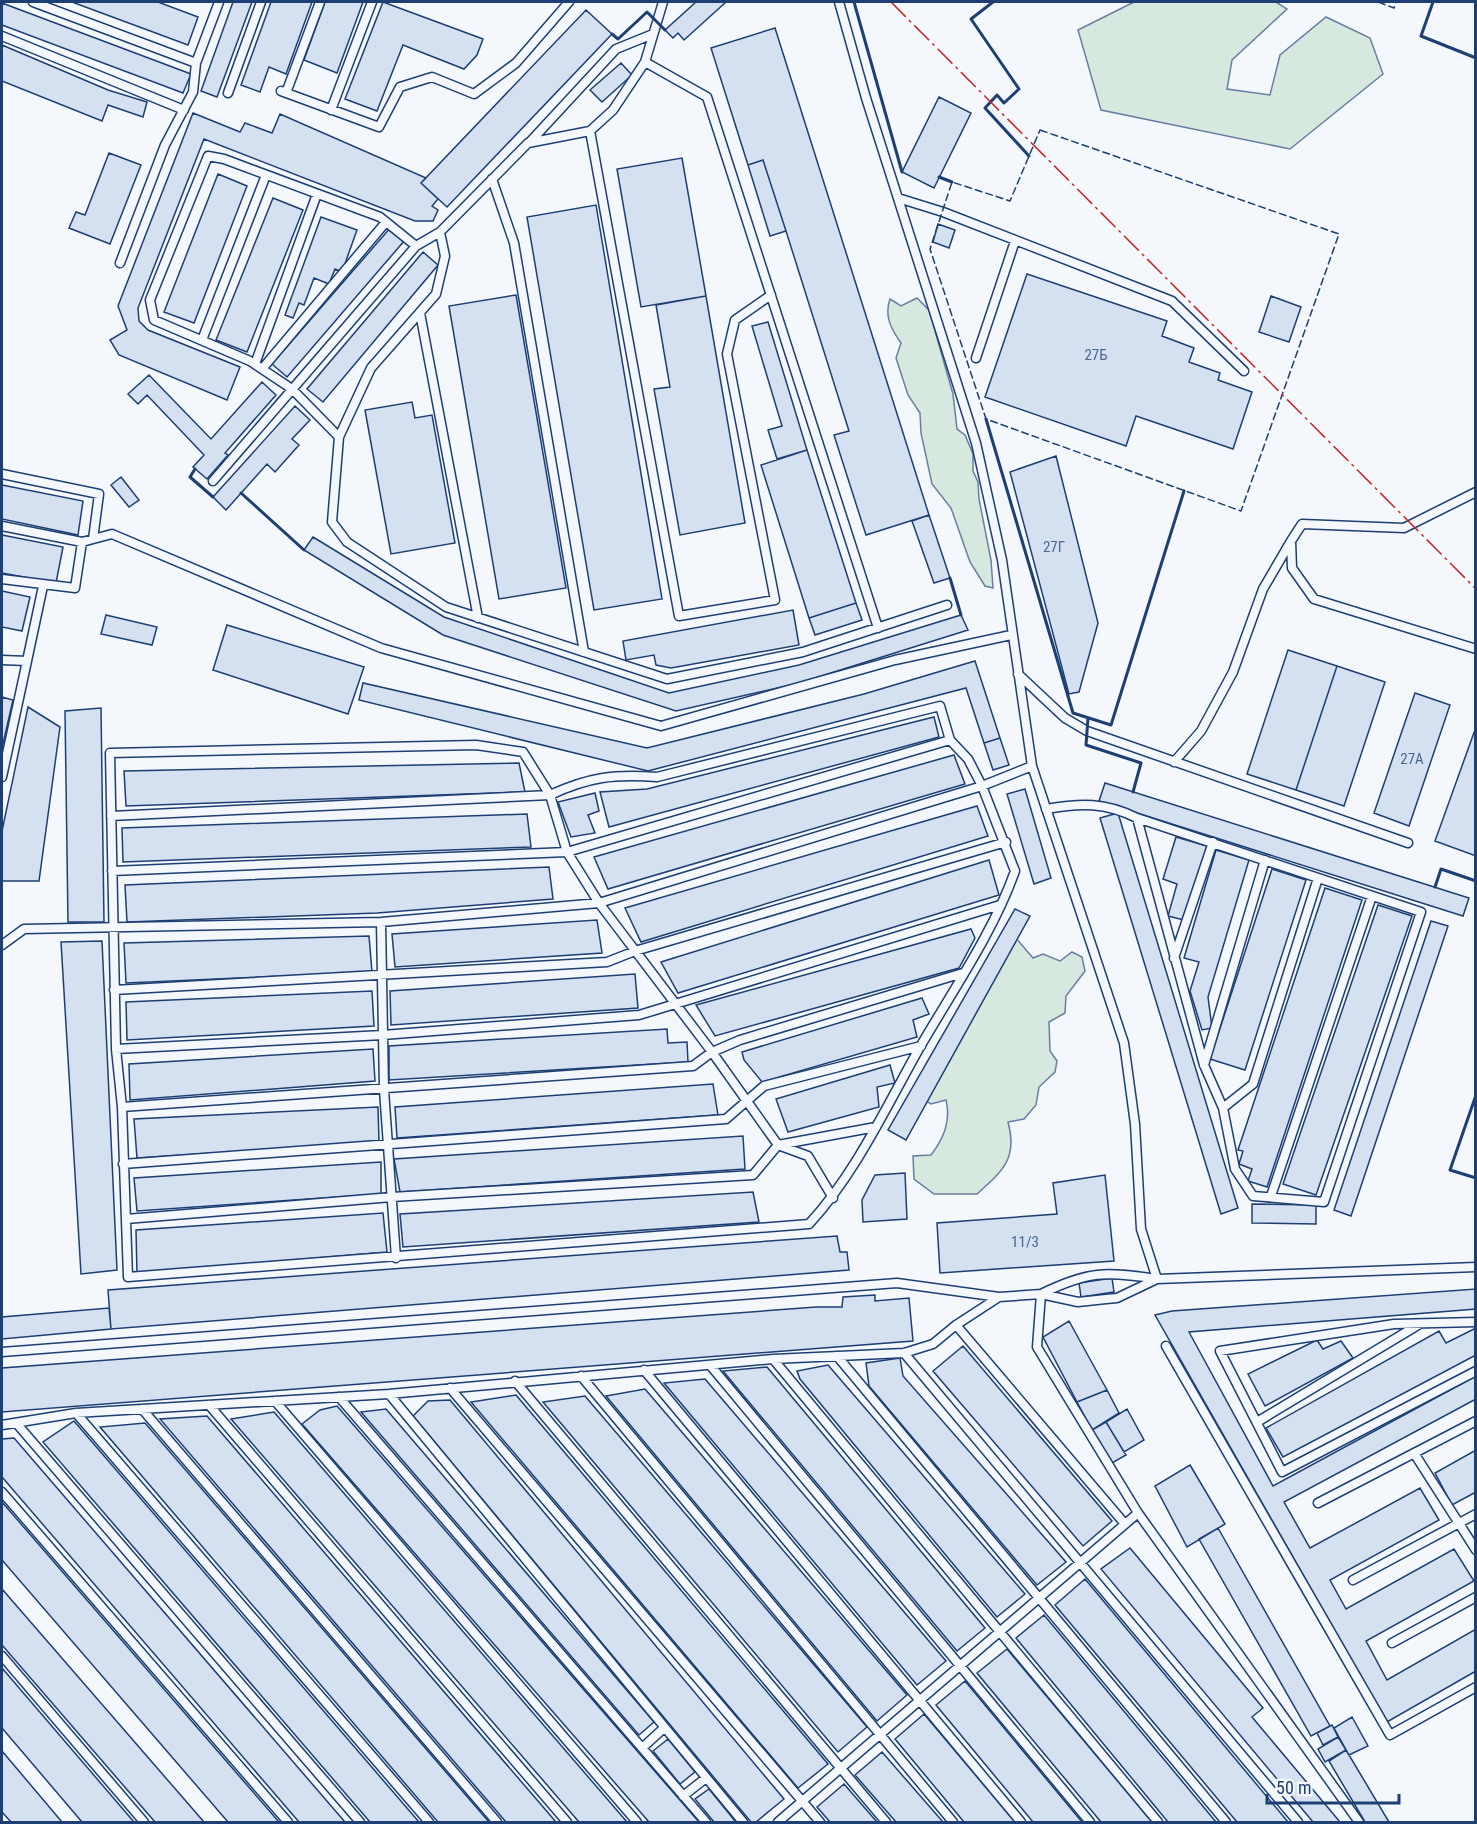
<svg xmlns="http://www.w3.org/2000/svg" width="1477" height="1824" font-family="'Roboto Condensed',sans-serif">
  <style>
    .green { fill: #d7e8df; stroke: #687fa3; stroke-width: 1.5 }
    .building { fill: #d5e0f0; stroke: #1d3f73; stroke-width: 1.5 }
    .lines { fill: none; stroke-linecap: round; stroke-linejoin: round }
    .service-casing { stroke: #1d3f73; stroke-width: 11 }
    .service { stroke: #f4f7fb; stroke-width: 8 }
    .fence { stroke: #1d3f73; stroke-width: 1.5; stroke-dasharray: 8 3; stroke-linecap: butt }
    .wall { stroke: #1d3f73; stroke-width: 3 }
    .power { stroke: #c62828; stroke-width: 1.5; stroke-dasharray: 21 4.5 3 4.5; stroke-linecap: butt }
    .labels { text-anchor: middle; stroke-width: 4.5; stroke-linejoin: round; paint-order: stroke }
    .number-label { font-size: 15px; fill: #4b6792 }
  </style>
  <rect width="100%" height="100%" fill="#f4f7fb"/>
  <path class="green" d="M1134,2H1276L1287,9L1232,60L1227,89L1270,95L1280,55L1326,17L1370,38L1383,74L1290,149L1101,110L1078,30Z
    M917,298L929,310L953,394L957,429L965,435L973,454V471L978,482L979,499L991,560L993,588L985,586L970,562L951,508L932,484L921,433L920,413L908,395L896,358L901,343C891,329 884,316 890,299L901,306Z
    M1015,937L1033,958L1043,954L1060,961L1072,952L1082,957L1085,971L1066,996L1065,1013L1049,1022L1050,1051L1057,1061L1055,1072L1039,1087L1036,1105L1024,1119L1008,1122C1018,1158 1003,1171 977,1194H934L914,1179L913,1156L931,1155C944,1138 951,1121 946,1100L931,1104L918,1096Z"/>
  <path class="building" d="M72,2H158L198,17L188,45Z
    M233,2H252L217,97L201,91Z
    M271,2H312L286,74L269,67L260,92L241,85Z
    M325,2H363L337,73L304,60Z
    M383,2L483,39L477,55L464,69L403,45L377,111L345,99Z
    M696,2H726L684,40L678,33L673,38L665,30Z
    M2,3L191,74L183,93L2,25Z
    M586,10L612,34L447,207L421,183Z
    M775,28L929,515L866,535L834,435L849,431L786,231L763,160L748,165L711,48Z
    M2,45L108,90L147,102L143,117L108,105L102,121L2,81Z
    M621,63L632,75L602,102L590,90Z
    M939,97L971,113L934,188L902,172Z
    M193,113L240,132L245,123L272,133L280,114L426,178L421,183L438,199L432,206L438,210L433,221H415L204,139L138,308L139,321L148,330L240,367L227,400L119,355L110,340L127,330L118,306Z
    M109,153L141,165L110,244L69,228L76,212L85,215Z
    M682,158L706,296L641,307L617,169Z
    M763,160L786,231L770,236L748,165Z
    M218,174L247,186L194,323L164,312Z
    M273,198L303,210L247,352L216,340Z
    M596,205L662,599L594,610L527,217Z
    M321,217L357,230L342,272L335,269L329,284L314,278L304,305L299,303L293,318L285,315Z
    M938,224L955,230L949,248L933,242Z
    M391,227L405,240L287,377L272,364Z
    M423,252L438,265L323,402L307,389Z
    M1027,274L1167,321L1162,336L1194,348L1189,362L1220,373L1218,380L1252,392L1233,449L1136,416L1126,446L985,397Z
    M516,295L566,588L499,599L449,306Z
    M706,296L745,523L680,535L654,389L670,387L656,305Z
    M1271,296L1301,307L1289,342L1259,332Z
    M768,322L807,450L777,459L768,430L782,426L752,326Z
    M149,375L211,439L262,382L276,395L225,453L228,455L207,479L193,467L204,455L147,395L138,404L128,394Z
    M412,402L415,418L432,415L455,543L391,554L365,410Z
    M295,406L310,420L292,439L299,445L275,472L267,464L226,510L213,497Z
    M807,450L856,603L809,618L761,465Z
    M1056,456L1098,623L1079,692L1069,694L1010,472Z
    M121,477L139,500L129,507L111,485Z
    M2,485L83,501L78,535L2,519Z
    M929,515L950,578L934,583L912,521Z
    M2,535L63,547L56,583L2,573Z
    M313,537L444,617L669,693L799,665L961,615L968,630L799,683L676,711L443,635L304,550Z
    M2,591L30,597L22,631L2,627Z
    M856,603L862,620L815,635L809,618Z
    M793,610L799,645L671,668L656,665L654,655L626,660L623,641Z
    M106,615L157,627L152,645L101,634Z
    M227,625L364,667L348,714L213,670Z
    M1288,650L1337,666L1296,790L1247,774Z
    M975,661L1000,738L984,743L966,688L648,771L359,700L363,683L647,748L864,694Z
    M1337,666L1385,682L1344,806L1296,790Z
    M1415,693L1450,705L1409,826L1374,813Z
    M2,697L13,700L2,748Z
    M28,707L60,727L39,881H2V831Z
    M101,708L104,922H68L65,711Z
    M934,717L939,737L609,827L600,792L647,789Z
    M1476,727V856L1435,841Z
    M1000,738L1009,765L993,770L984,743Z
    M954,755L965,784L608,889L594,857Z
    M519,763L525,792L126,806L124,771Z
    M1105,783L1469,898L1463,916L1099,801Z
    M1025,789L1051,878L1034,884L1007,794Z
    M595,793L599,811L588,815L595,833L571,837L558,802Z
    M977,806L988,836L641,942L625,908Z
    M1118,813L1238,1208L1221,1214L1100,818Z
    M527,814L531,847L123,862L122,828Z
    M1176,837L1207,846L1184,920L1168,916L1177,884L1163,879Z
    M1216,850L1249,860L1208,997L1212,1028L1202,1030L1190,991L1199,962L1184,958Z
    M989,860L999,895L678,993L661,962Z
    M549,867L553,899L377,913L127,922L125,885Z
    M1272,869L1306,880L1245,1070L1210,1059Z
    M1325,888L1362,900L1267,1187L1248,1181L1252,1169L1239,1164L1243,1151L1238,1150Z
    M1378,905L1412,916L1316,1195L1283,1184Z
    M1015,909L1030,916L906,1140L888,1130Z
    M597,920L602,953L395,967L392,934Z
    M1431,921L1448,926L1351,1216L1334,1210Z
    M971,929L975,938L959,968L715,1036L696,1005Z
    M369,936L372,972L126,983L124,943Z
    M102,941L117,1270L81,1274L61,942Z
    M635,974L638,1008L391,1025L390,991Z
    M372,991L374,1026L127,1040L126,1002Z
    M922,998L929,1014L913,1020L917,1037L762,1082L744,1060L742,1052Z
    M667,1029L668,1043L687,1042L688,1062L389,1080V1046Z
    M373,1049L375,1081L130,1100L129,1064Z
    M890,1065L895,1083L877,1087L879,1107L788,1132L776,1099Z
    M713,1084L718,1115L397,1138L395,1107Z
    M378,1107L379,1142L137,1158L134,1119Z
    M743,1136L745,1169L400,1192L394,1159Z
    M381,1162V1194L137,1211L134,1178Z
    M905,1173L907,1219L863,1222L862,1200L875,1175Z
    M1105,1175L1114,1261L940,1273L937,1223L1057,1214L1053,1183Z
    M753,1192L759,1222L403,1247L400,1214Z
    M1252,1204L1316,1205V1224L1252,1223Z
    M383,1213L387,1252L137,1273L136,1230Z
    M837,1236L840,1252H847L849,1270L111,1329L108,1290Z
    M1112,1278L1114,1292L1081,1297L1079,1283Z
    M1476,1289V1309L1189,1332L1273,1486L1476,1376V1399L1284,1502L1310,1548L1420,1488L1439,1520L1330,1580L1346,1609L1454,1549L1474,1581L1366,1641L1387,1680L1476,1629V1671L1387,1722L1155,1315L1172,1311Z
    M875,1295V1301L909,1298L913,1341L2,1412V1368L816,1307H842L843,1297Z
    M109,1308L111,1329L2,1339V1317Z
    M1069,1321L1107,1390L1077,1402L1043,1337Z
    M1476,1328V1355L1283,1457L1266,1428L1439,1331L1446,1343Z
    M1317,1340L1323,1349L1341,1341L1353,1358L1265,1406L1248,1374Z
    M963,1346L1112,1521L1083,1546L933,1371Z
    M900,1358L903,1376L1066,1562L1037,1585L869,1386L866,1363Z
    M828,1365L1025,1594L997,1617L800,1379L797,1371Z
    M767,1367L985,1628L957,1651L723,1371Z
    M705,1379L946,1661L917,1685L664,1383Z
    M645,1389L907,1695L877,1721L606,1396Z
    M1107,1390L1119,1413L1092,1430L1077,1402Z
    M516,1395L828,1764L798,1788L471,1402Z
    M585,1396L867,1727L838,1752L543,1402Z
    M450,1400L784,1799L756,1822H751L413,1416L428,1401Z
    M337,1406L699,1822H649L302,1424L320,1410Z
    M386,1409L654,1722L639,1735L361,1412Z
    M1127,1409L1144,1440L1124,1452L1106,1422Z
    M274,1412L627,1822H579L231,1419Z
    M207,1416L556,1822H506L160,1419Z
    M74,1421L419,1822H370L43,1442Z
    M1106,1422L1126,1455L1112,1463L1092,1430Z
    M145,1423L489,1822H438L100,1427Z
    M14,1438L345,1822H299L2,1477V1439Z
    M1476,1450V1492L1452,1505L1435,1473Z
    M1190,1465L1225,1524L1187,1547L1155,1486Z
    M2,1502L279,1822H228L2,1560Z
    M1218,1528L1330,1726L1311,1736L1199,1539Z
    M1130,1548L1263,1708L1252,1717L1340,1822H1313L1101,1569Z
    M1085,1579L1288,1822H1237L1055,1605Z
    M2,1589L204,1822H155L2,1645Z
    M1044,1615L1216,1822H1168L1016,1638Z
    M1007,1649L1152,1822H1101L977,1673Z
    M2,1668L134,1822H82L2,1728Z
    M965,1681L1082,1822H1033L936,1705Z
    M924,1714L1015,1822H964L895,1739Z
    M1352,1717L1368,1746L1349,1755L1334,1728Z
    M1332,1725L1338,1737L1323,1745L1317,1733Z
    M1338,1737L1346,1750L1325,1762L1318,1749Z
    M668,1739L695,1772L680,1784L653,1751Z
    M1346,1750L1389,1822H1365L1329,1761Z
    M2,1751L62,1822H11L2,1812Z
    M882,1752L943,1822H896L855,1775Z
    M844,1784L877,1822H830L817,1807Z
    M709,1789L735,1821L733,1822H714L695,1799Z"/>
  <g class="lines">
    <g class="service-casing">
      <path id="service" d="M33,2L196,63
        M839,2L866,98L976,443L1002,560L1032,766L1124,1043L1135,1124L1141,1229L1157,1279L1476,1267
        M2,36L184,110
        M645,62L707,97L878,628
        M281,91L379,127L400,87L432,77L474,94L516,63L569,2
        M228,93L261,2
        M286,93L320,2
        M331,110L372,2
        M590,131L679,616L775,600L727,354L735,320L771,295
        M529,143L616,49L653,34
        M492,179L514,243L584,652
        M898,198L943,212L1172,301L1244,371
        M440,232L445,256L436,294L371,368L339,437L332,522L347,542L446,607L667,679L803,652L947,605
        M120,263L165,145L193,92L196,63L219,2
        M420,313L478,618
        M202,340L266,175
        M976,358L1015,241
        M255,364L317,194
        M262,369L386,222
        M339,437L292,389L250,361L154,320L150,300L208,156L224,159L380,217L416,246
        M2,474L99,494L93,539
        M213,481L416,246L440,232L528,143L590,131L613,110L645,62L663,2
        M1476,492L1404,528L1302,524L1291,541L1292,568L1314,599L1476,649
        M2,526L82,542L112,534L381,648L661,726L895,660L1011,635
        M2,579L75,588L82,542
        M2,660L27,661L43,586
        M1018,674L1065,718L1087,731L1408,843
        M1174,762L1201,731L1233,672L1263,589L1291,541
        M2,777L27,661
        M1046,809C1081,803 1105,802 1137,818L1421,912L1324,1202L1253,1196L1235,1169L1223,1108L1204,1065L1137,818
        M111,816L550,795C589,777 613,774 657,777L940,706L950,740L968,759L982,786L1015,871C993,933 953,990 920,1047C886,1107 856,1173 809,1224L128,1277L122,1107L116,1049L110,753L476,745L523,752L550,795L567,852L599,903L712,1052L778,1145L808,1156L833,1198
        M112,871L567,852L950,740
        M381,922L384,1090L396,1258
        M2,945L24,929L381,922L599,903L982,786L1032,766
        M1174,958L1213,842
        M114,990L607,962L635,951L1006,842
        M116,1049L383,1035L639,1015L1000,905
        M1204,1065L1265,860
        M122,1107L693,1066L712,1052L740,1040L963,973
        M1223,1108L1253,1084L1318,878
        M123,1164L726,1119L764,1086L921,1046
        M1271,1196L1372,896
        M126,1219L392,1197L753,1175L778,1145L876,1127
        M1041,1294C1088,1271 1106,1271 1157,1279
        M1476,1322L1394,1324L1220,1351L1282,1472L1476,1371
        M956,1325L1125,1524
        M1166,1346L1390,1735L1476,1687
        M2,1352L897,1283L999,1297
        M904,1353L1298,1822
        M837,1356L1226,1822
        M773,1359L1158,1822
        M710,1365L1090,1822
        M644,1370L1021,1822
        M581,1376L953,1822
        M515,1381L886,1822
        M450,1388L820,1822
        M339,1397L706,1822
        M275,1401L637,1822
        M209,1405L567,1822
        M142,1409L497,1822
        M76,1413L429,1822
        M1257,1422L1418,1325
        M17,1424L360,1822
        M2,1425L76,1413L389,1394
        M1414,1453L1476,1550
        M2,1492L288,1822
        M1318,1503L1476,1421
        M1138,1513L1359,1822
        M1353,1580L1476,1514
        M1392,1643L1476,1597
        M2,1656L144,1822
        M642,1748L664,1728
        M683,1796L706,1778
        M743,1822L389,1394L773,1359L904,1353L933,1344L956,1325L999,1297L1041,1294L1078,1302L1106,1299L1117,1298L1157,1279
        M778,1822L1138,1513L1037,1347L1041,1294"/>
    </g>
    <use href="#service" class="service"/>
    <path class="fence" d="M1378,2L1394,8L1396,2
      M1040,130L1339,234L1241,511L986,419L930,249L952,182L1010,201Z"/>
    <path class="wall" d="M854,2L902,172
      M993,2L971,19L1019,89L1004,103L997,95L985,108L1029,156
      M1433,2L1421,36L1476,58
      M612,34L618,39L647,12L665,30
      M939,177L952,182
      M986,419L1073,713L1111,725L1184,491
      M195,469L190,477L213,497
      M241,493L304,550
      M950,578L961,615
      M1088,718L1086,745L1141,763L1133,792
      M1435,887L1441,869L1476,881
      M1476,1095L1450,1170L1476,1178"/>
    <path class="power" d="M891,2L1476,589"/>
  </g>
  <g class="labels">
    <g class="number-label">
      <text x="1096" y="360">27Б</text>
      <text x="1054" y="552">27Г</text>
      <text x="1412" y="764">27А</text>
      <text x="1025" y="1247">11/3</text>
    </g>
  </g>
  <rect width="1477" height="1824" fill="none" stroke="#1d3f73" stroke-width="6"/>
  <path d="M1267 1794v9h132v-9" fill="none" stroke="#1d3f73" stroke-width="3"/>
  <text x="1276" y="1794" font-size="18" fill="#1d3f73" stroke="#f4f7fb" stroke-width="4.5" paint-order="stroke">50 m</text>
</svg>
